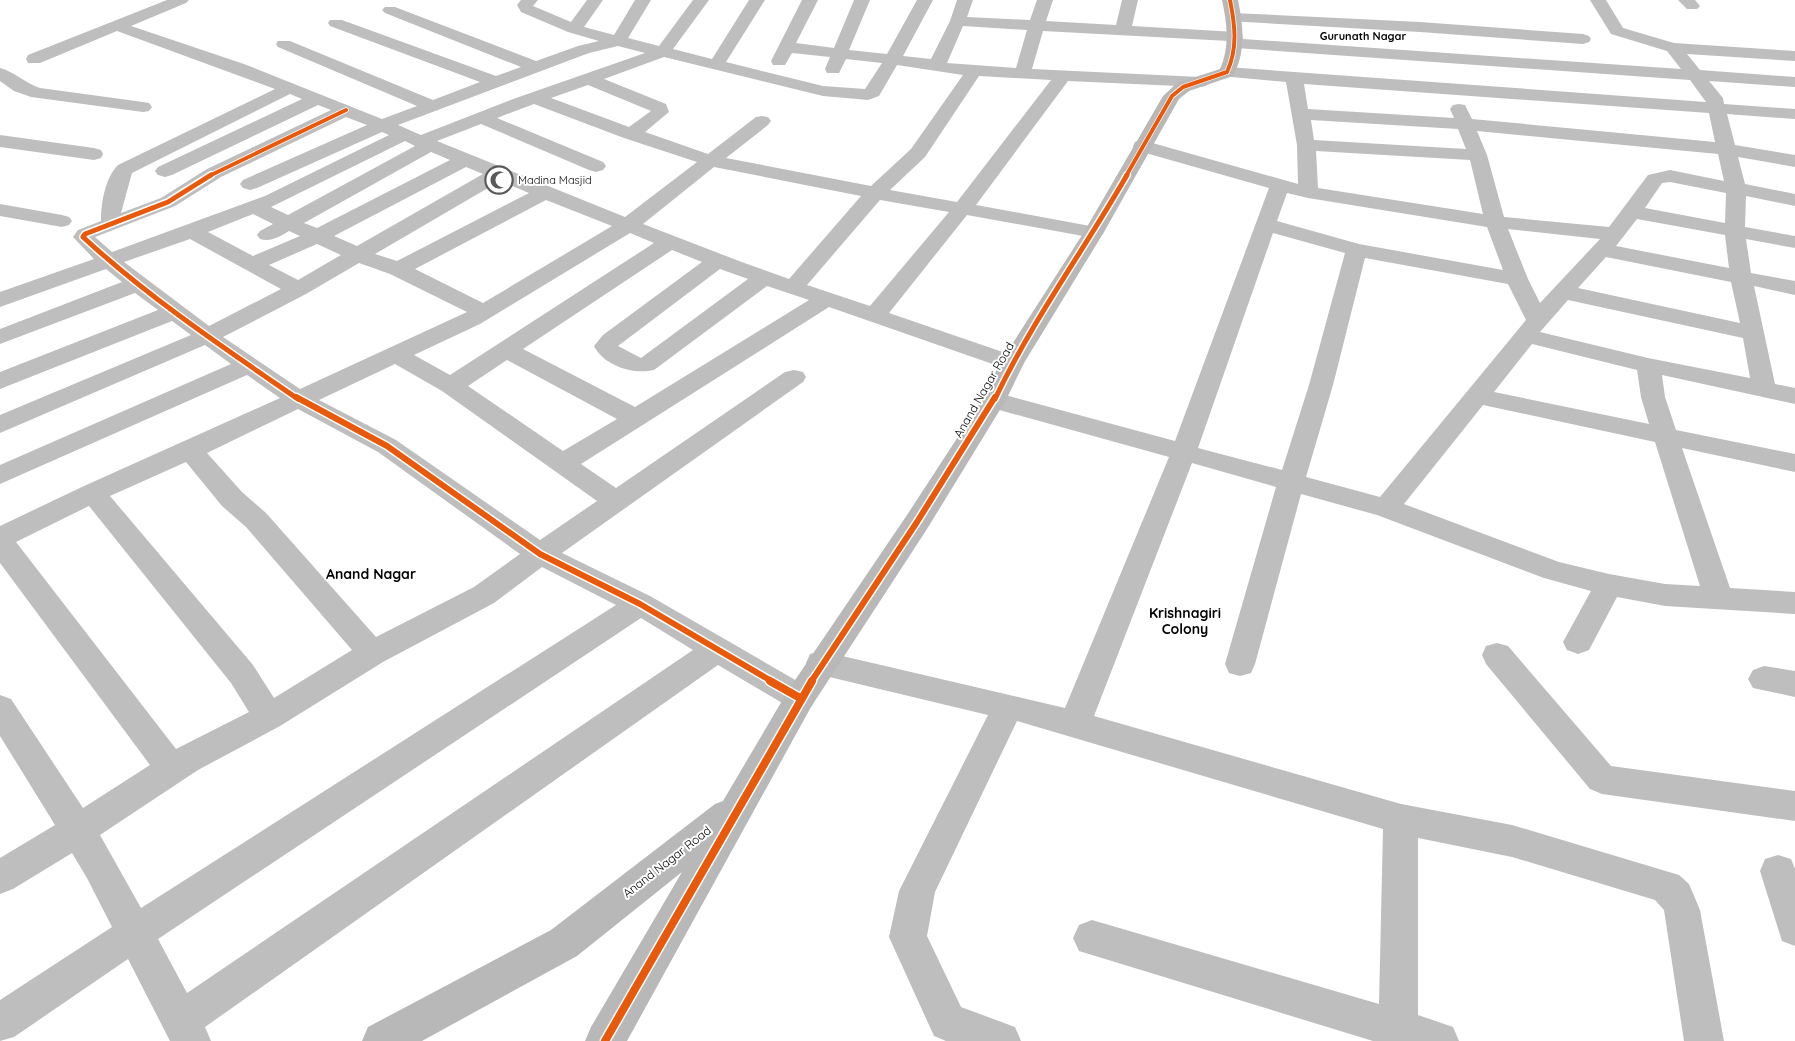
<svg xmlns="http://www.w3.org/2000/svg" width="1795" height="1041" font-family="Quicksand,sans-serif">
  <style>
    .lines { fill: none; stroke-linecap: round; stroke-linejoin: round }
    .street { fill: #bebebe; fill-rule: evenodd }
    .secondary { fill: #b8b8b8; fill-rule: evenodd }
    .cycleway-far3-casing { stroke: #fff; stroke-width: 5.5 }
    .cycleway-far2-casing { stroke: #fff; stroke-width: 8 }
    .cycleway-far1-casing { stroke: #fff; stroke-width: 9 }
    .cycleway-casing { stroke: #fff; stroke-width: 11 }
    .cycleway-far3 { stroke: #e8590c; stroke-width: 4 }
    .cycleway-far2 { stroke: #e8590c; stroke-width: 5 }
    .cycleway-far1 { stroke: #e8590c; stroke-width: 6 }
    .cycleway { stroke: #e8590c; stroke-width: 8 }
    .labels { text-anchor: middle; stroke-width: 4; stroke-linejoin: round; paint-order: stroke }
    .far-neighbourhood-label { font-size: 11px; font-weight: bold; fill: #000; stroke: #fff }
    .far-poi-label { font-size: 11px; fill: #000; stroke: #fff; text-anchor: start }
    .street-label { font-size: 12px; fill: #000; stroke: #fff }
    .neighbourhood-label { font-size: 14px; font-weight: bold; fill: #000; stroke: #fff }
  </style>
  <rect width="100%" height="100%" fill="#fff"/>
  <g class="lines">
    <path class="street" d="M167,0H189L186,3L131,26L244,64L382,119L417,106L278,47L276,44L278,41H290L433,100L480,82L330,26L328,23L330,20H342L496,76L521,67L385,13L382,10L385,7H395L536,61L578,46L599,41L568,32L521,12L517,5L521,0H538L533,6L571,22L587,0H603L584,27L614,35L635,0H651L628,38L659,46L693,0H709L673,49L712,59L749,0H765L726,62L823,86L865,89L882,63L846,59L839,73H827L825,69L830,57L792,53L785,65H773L771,61L802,0H818L796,43L834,48L854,0H870L849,50L887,54L917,0H933L903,56L931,59L950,21L957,0H973L967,17L1030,20L1037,0H1053L1046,21L1116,25L1122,0H1138L1132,26L1236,32L1242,34L1243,39L1681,69L1667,51L1611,34L1590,0H1606L1623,28L1674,43L1795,51V61L1687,54L1700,70L1795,77V87L1709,81L1723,98L1724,104L1795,109V119L1727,114L1735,145L1795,155V167L1738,157L1745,184L1795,194V206L1746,196L1745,227L1795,236V248L1746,239L1751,273L1795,281V295L1754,286L1775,384L1795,388V404L1662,375L1665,397L1676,430L1795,454V472L1682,448L1730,588L1795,592V614L1665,606L1617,597L1589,650L1578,654L1567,650L1563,642L1591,591L1544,578L1377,515L1301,494L1255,664L1251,673L1240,676L1229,673L1225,664L1276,487L1192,463L1094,716L1401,804L1512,825L1679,875L1689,884L1700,910L1724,1041H1684L1664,910L1655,900L1512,857L1418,838V1015L1453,1027L1459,1041H1373L1079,951L1073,938L1079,925L1092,920L1379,1004L1383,829L1017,721L935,892L927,936L961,1007L1015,1027L1021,1041H946L934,1036L889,937L899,891L988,715L821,675L810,672L806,663L810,654L821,651L1065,708L1169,457L985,406L982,400L985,394L994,392L1175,441L1269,188L1135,150L1133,146L1135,142L1142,140L1149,142L1298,184L1297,145L1286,82L1221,76L1219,72L1221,68L1227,67L1706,102L1690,80L1236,48L1230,46L1229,41L1043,31L1032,69L1200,77L1206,78L1209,82L1206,86L1200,87L1068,81L976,205L1101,228L1104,232L1101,236L1094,238L967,215L889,313L1020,358L1024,363L1020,368L1012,370L1004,368L829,307L581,464L616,488L785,372L794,370L803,372L806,377L803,382L562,553L650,596L811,689L816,698L811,707L800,711L789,707L718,665L205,1027L211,1041H170L128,959L14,1037L0,1041V1000L112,927L87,878L72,853L13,889L0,894V858L55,825L0,736V695L11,699L83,808L150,765L0,563V526L84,486L280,398L247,375L0,484V465L231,364L205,345L0,433V415L191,335L172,321L0,389V372L158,310L135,293L0,344V329L122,282L106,269L0,307V292L94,259L73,237L78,230L101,221C101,203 105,178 118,165L275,89L117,31L40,63H28L26,59L28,55ZM963,26L1027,30L1016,68L947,63ZM618,46L645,53L516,98L421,135L398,125L589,53ZM664,57L823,96L868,100L879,96L897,65L963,75L911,149L871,186L726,158L768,125L771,121L768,117L762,116L756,117L708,154L645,132L669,112L666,104L604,79ZM979,76L1051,80L957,202L890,190L925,157ZM1304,84L1709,113L1715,142L1472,119L1465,105L1459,104L1453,105L1450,109L1454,118L1308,109ZM588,85L651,111L629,127L551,98ZM290,94L302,99L158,167L155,171L158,175L165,177L172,175L318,105L331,110L207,169L161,198L121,213L132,173ZM534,104L624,138L697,162L625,217L437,141L481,124L589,170L596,172L603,170L606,166L603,162L497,118ZM346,117L367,125L243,180L240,184L243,188L250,190L257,188L382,132L389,135L265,196L112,252L95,237L175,206L221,177ZM1311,120L1458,129L1466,149L1314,140ZM1477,131L1718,154L1724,181L1670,170L1648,175L1609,227L1504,217L1487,155ZM405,141L415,146L288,215L271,207ZM1316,151L1470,160L1483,214L1318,188ZM431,152L450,160L317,228L304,223ZM466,167L483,174L357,246L334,236ZM714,167L861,196L789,279L739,261L643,224ZM500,181L529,193L397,261L375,254ZM1670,182L1726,193L1725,223L1645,208L1662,183ZM1287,193L1308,198L1487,227L1503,270L1359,244L1277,221ZM546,200L612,226L483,303L415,269ZM880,200L949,212L870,306L807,285ZM253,214L273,224L260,231L257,235L260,239C271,242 279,237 289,231L300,236L253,256L208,232ZM1637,219L1725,235L1729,268L1616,246ZM1508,229L1600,239L1540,303L1528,279ZM630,233L654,243L450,375L414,355L480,324ZM1273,233L1345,253L1309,385L1282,470L1198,448ZM190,239L281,289L209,326L124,262ZM317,244L341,255L298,280L269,265ZM672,250L702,262L603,335L594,346C604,366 634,375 654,370L767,286L809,300L635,407L523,349ZM1606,257L1731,282L1740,323L1578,288ZM1365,258L1508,284L1526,320L1380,497L1306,477L1333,385ZM359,263L390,274L467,312L300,389L223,337L306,294ZM720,269L748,279L641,358L618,346ZM1568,300L1743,338L1750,378L1648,358L1540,332ZM1532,344L1637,370L1641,397L1649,424L1494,392ZM507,360L617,419L563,451L468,386ZM395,364L442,391L597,501L540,540L396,440L319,400ZM1483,405L1655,442L1700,586L1665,584L1609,574L1559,562L1404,504ZM298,409L378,452L520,554L474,587L376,637L266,513L242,492L207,453ZM186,462L222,506L246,527L352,650L274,698L253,665L110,496ZM89,506L231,683L249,712L176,749L16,542ZM542,567L616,605L141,908L100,835L198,770L280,726L383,662L494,603ZM641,618L693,650L187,993L158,939Z
      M1678,0H1695L1700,6L1697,9H1687Z
      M1234,13L1420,22L1583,34L1589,36L1591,39L1589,42L1583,44L1420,32L1228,21L1226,18L1228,15Z
      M0,68C13,71 25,83 40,88L143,102L149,103L152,107L149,111L143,112L31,97L14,91L0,81Z
      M0,135L94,148L101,150L103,154L101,158L94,160L0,147Z
      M0,204L62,215L69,217L72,221L69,225L62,227L0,216Z
      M1497,643L1508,646L1611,766L1795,791V821L1602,794L1590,789L1486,664L1482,655L1486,646Z
      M1764,666L1795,671V697L1753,688L1748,679L1753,670Z
      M1778,855L1791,859L1795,869V946L1782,941L1760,871L1765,859Z"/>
    <path class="secondary" d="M1222,0H1238C1243,25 1246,48 1235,72L1233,76L1189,91L1179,99L1104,232L1024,363L1006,400L927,529L811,707L627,1041H585L591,1027L682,872L577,956L422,1041H362L368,1027L551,930L715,804L723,801L789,689L907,515L982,400L1000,363L1084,232L1163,96L1177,83L1220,69C1230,46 1227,23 1222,0Z"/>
    <g class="cycleway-far3-casing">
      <path id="cycleway-far3" d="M209,176L346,110
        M1126,176L1172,96L1183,87L1227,72C1238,48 1235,25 1230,0"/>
    </g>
    <g class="cycleway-far2-casing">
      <path id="cycleway-far2" d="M211,175L168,202L85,234L83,237C149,298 224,348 298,399
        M995,399C1032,321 1084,250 1127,175"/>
    </g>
    <g class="cycleway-far1-casing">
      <path id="cycleway-far1" d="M296,397L387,446L540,554L640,604L773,682
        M811,682L917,522L995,397"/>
    </g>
    <g class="cycleway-casing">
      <path id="cycleway" d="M770,681L800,698
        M605,1041L812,681"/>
    </g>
    <use href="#cycleway-far3" class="cycleway-far3"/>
    <use href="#cycleway-far2" class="cycleway-far2"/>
    <use href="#cycleway-far1" class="cycleway-far1"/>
    <use href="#cycleway" class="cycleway"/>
  </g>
  <defs>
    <g id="mosque-ring" transform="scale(1.4375)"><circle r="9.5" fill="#fff" stroke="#595959" stroke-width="1.5"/><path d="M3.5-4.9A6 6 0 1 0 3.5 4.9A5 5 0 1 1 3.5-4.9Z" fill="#595959"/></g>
  </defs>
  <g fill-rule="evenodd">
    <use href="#mosque-ring" x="499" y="180"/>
  </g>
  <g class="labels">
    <g class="far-neighbourhood-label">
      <text x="1363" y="40">Gurunath Nagar</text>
    </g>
    <g class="far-poi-label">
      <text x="518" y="184">Madina Masjid</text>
    </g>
    <g class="street-label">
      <text transform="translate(984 390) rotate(-60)" y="4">Anand Nagar Road</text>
      <text transform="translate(667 862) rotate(-38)" y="4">Anand Nagar Road</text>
    </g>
    <g class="neighbourhood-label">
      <text x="371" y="579">Anand Nagar</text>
      <text x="1185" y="618">Krishnagiri<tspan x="1185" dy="16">Colony</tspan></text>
    </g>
  </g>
</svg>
